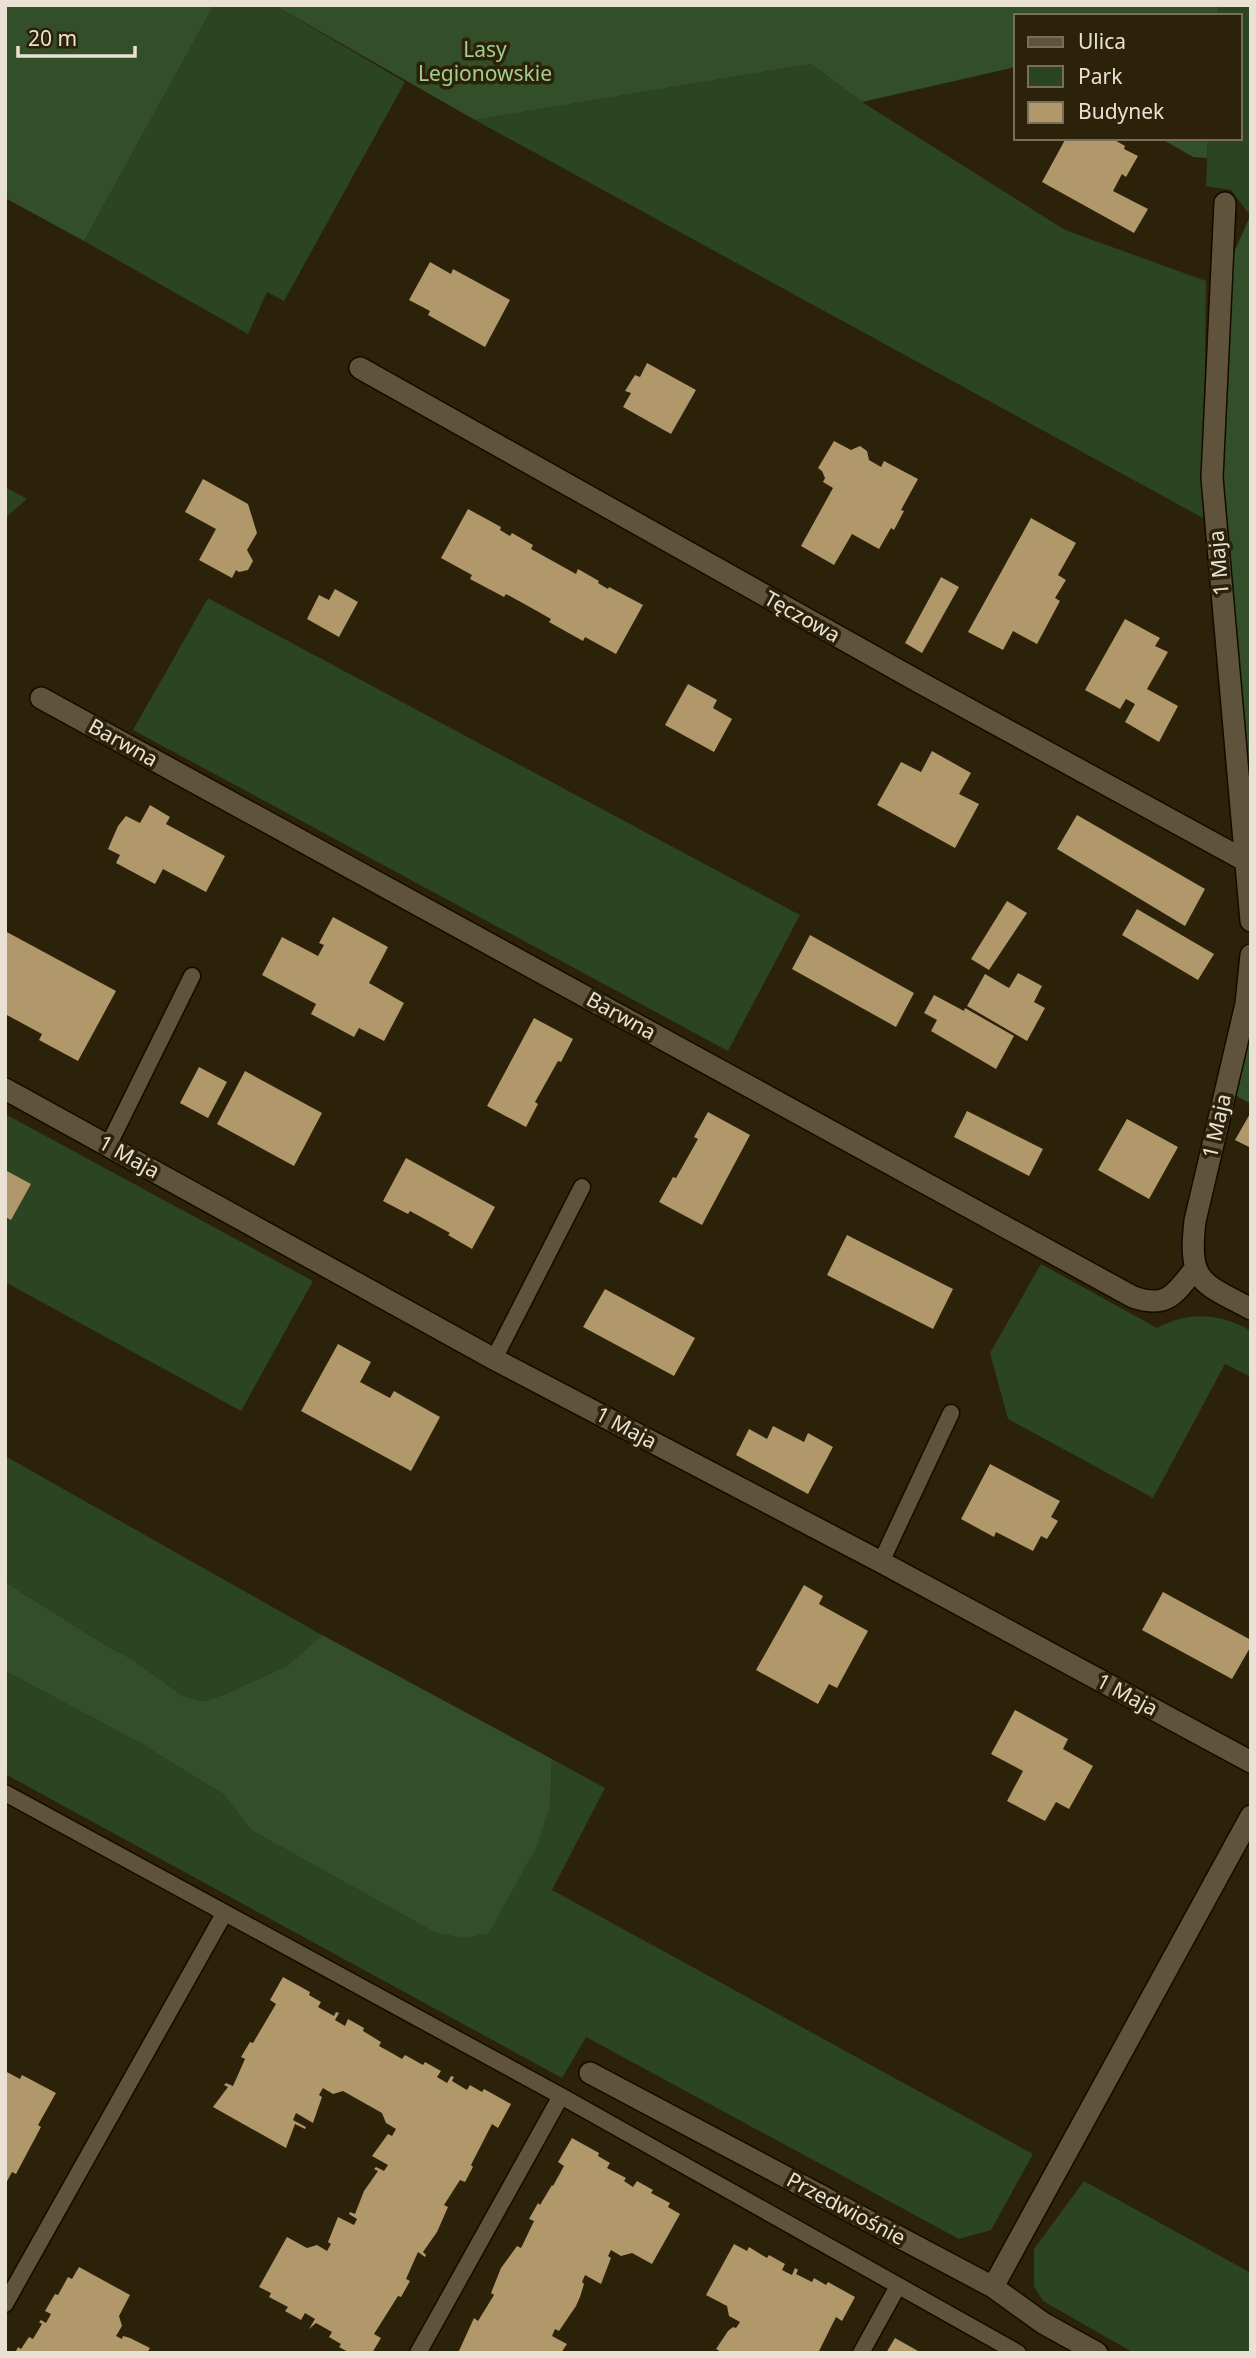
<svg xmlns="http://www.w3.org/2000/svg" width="1256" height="2358" font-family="'Noto Sans',sans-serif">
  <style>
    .green { fill: #2b4422 }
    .forest { fill: #334f2a }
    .building { fill: #b0986b }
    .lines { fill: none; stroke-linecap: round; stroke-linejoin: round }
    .lane-casing { stroke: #140a00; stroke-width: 19 }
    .street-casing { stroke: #140a00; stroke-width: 24 }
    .lane { stroke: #60533b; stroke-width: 16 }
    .street { stroke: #60533b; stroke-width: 21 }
    .labels { text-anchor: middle; stroke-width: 7; stroke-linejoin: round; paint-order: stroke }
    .park-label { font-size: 21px; fill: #a0ce90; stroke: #2c2109 }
    .street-label { font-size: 21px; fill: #e9e2d4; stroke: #2c2109 }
  </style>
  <rect width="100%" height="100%" fill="#2c2109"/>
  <path class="green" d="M214,5H274L405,82L284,301L267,292L248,334L84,241Z
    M1219,5H1251L1249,214L1231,190L1206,186L1208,138H1240V16H1217Z
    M811,64L862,102L1065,230L1206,281L1203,518L475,120Z
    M5,487L27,499L5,518Z
    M208,598L800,915L728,1051L133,730Z
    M5,1114L313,1281L241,1411L5,1282Z
    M1041,1264L1157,1328C1189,1311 1220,1313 1251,1331V1377L1225,1364L1153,1498L1008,1419L990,1353Z
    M5,1456L322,1635L287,1666L223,1695L205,1701L183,1696L133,1660L102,1643L5,1582Z
    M5,1671L142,1744L223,1794L251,1830L436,1933L463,1938L488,1934L550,1805L552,1759L605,1788L552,1890L1033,2154L991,2230L959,2239L586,2037L562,2078L5,1774Z
    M1084,2181L1251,2273V2353H1134L1043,2301L1034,2286V2249Z"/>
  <path class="forest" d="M5,5H214L84,241L5,198Z
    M274,5H1219L1217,16H1016V67L862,102L811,64L475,120Z
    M1160,138H1208L1207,158L1193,157Z
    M1251,214V827L1218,478L1228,266Z
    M1251,1031V1104L1233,1094Z
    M5,1582L102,1643L133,1660L183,1696L204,1701L223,1695L287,1666L322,1635L552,1759L550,1805L537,1846L488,1934L463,1938L436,1933L251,1830L223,1794L142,1744L5,1671Z"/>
  <path class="building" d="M1066,138H1111L1125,146L1124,149L1138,156L1126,177L1122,174L1113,191L1148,209L1134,233L1042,182Z
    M430,262L451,274L453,269L510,300L485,347L428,315L430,311L409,300Z
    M647,363L696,390L671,434L623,407L631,393L625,391L635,375L640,377Z
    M834,441L851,450L860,446L867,451L869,460L881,467L884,461L918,479L901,510L904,511L894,530L891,528L879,549L852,534L834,565L801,546L833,488L823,482L825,478L822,471L818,468Z
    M203,479L248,504L257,533L247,550L253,561L248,570L239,572L236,570L232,578L199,560L216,529L185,512Z
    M468,509L501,527L500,530L510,536L512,533L533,545L531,549L576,574L578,569L599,581L598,583L608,589L609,587L643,605L616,654L585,637L583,641L549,622L551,619L528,606L506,594L504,597L470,579L472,575L441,558Z
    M1031,518L1076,543L1058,575L1066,580L1055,598L1060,601L1037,644L1013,631L1003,650L968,632Z
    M941,577L959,587L922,653L905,643Z
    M335,589L358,602L339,637L307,619L319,595L329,600Z
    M1125,619L1160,638L1155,646L1168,652L1147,689L1178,706L1159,742L1125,722L1135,704L1126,699L1120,709L1085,690Z
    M688,684L717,700L713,708L732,719L714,752L665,725Z
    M932,751L971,773L959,794L979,804L955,848L877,805L901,762L921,772Z
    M150,805L170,817L166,824L225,856L206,892L163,869L155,884L116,863L120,855L108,849L118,826L126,816L140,823Z
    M1077,815L1205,889L1185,926L1057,849Z
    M1007,901L1027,913L989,970L971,959Z
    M1137,909L1214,954L1198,980L1122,935Z
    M333,917L388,947L369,983L404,1003L384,1041L359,1028L354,1037L311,1014L316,1004L262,975L282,937L318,956L324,945L319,943Z
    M5,931L116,991L78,1061L39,1040L42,1034L5,1014Z
    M810,935L914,993L896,1027L792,969Z
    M1018,973L1042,986L1034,1002L1045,1008L1027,1041L967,1006L985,974L1009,988Z
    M934,995L964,1011L965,1008L1014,1036L996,1069L931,1031L937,1020L924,1013Z
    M534,1018L573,1039L561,1062L558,1061L535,1102L538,1104L526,1127L487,1106Z
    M199,1067L227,1082L208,1118L180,1103Z
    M245,1071L322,1113L294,1166L217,1124Z
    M967,1111L1043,1149L1029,1176L954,1137Z
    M708,1112L750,1135L702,1225L659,1202L673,1177L676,1178L698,1139L694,1137Z
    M1251,1112V1148L1235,1140Z
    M1127,1119L1178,1147L1149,1199L1098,1170Z
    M406,1158L495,1207L472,1249L448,1235L450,1233L410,1211L408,1214L383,1201Z
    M5,1170L31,1184L11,1220L5,1217Z
    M847,1235L953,1289L933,1329L827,1275Z
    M605,1289L695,1338L674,1376L583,1327Z
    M338,1344L371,1362L360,1382L390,1398L394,1391L440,1417L411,1471L301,1411Z
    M773,1426L804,1442L808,1433L833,1447L808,1494L736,1455L749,1429L767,1439Z
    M990,1464L1060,1501L1051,1517L1058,1521L1047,1539L1041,1536L1033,1551L996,1532L994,1537L961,1519Z
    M804,1585L823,1596L819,1604L868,1631L837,1688L829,1684L818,1704L756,1670Z
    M1163,1592L1251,1640V1646L1232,1679L1142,1630Z
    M1015,1710L1068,1739L1063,1749L1093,1766L1069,1809L1056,1802L1045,1821L1007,1801L1023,1771L991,1754Z
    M283,1977L310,1992L309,1995L321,2002L318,2007L334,2016L336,2012L339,2013L335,2020L345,2026L348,2019L364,2028L363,2031L381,2042L379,2046L390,2052L402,2059L405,2055L423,2065L425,2062L441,2071L437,2077L447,2083L451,2076L454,2077L452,2081L467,2090L470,2085L482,2092L484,2089L511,2104L498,2128L492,2124L471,2165L473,2167L465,2182L460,2180L444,2205L448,2207L437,2232L423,2252L426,2255L425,2257L418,2252L406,2279L410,2281L401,2297L398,2296L374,2334L381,2338L372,2353H350L339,2347L341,2344L329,2337L332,2332L316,2323L309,2329L315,2319L305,2313L301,2320L285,2311L288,2307L269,2297L271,2293L259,2287L287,2237L307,2248L317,2245L327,2251L331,2244L328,2242L338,2217L354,2225L357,2219L349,2214L350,2212L355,2214L364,2191L378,2171L374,2169L376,2167L384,2171L388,2165L372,2156L388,2134L392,2136L396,2129L386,2123L382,2113L343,2091L333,2094L323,2088L319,2095L322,2097L313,2123L296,2113L293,2120L306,2127L305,2129L295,2124L286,2148L213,2107L228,2087L224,2085L226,2083L233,2086L245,2059L241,2057L250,2042L253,2043L276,2004L270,2000Z
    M5,2071L20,2079L22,2075L56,2093L38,2125L41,2127L16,2174L12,2172L5,2185Z
    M572,2138L599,2153L598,2156L610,2163L607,2168L626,2178L624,2181L633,2187L637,2181L653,2190L651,2193L670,2203L668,2207L680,2214L652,2264L632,2253L621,2256L611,2250L608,2256L611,2258L601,2284L585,2275L582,2282L584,2284L580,2297L576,2306L559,2331L555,2329L552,2336L567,2344L561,2353H458L474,2318L478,2321L494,2295L491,2293L501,2268L517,2246L521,2248L524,2242L534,2221L529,2219L538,2203L540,2205L552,2185L553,2186L564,2166L558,2162Z
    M734,2244L747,2251L749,2247L767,2258L769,2255L785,2264L782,2270L792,2275L795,2268L798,2270L796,2274L812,2282L814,2278L826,2285L828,2282L855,2297L842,2321L836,2317L818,2353H723L716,2349L728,2331L733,2327L736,2328L740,2322L729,2316L727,2306L706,2295Z
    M79,2267L130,2295L119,2316L122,2326L116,2336L122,2339L123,2336L130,2338L150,2348L147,2353H15L18,2347L21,2349L29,2337L33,2339L42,2324L39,2322L41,2320L46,2323L51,2314L45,2311L55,2294L58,2295L68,2277L72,2279Z
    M895,2338L918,2351L917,2353H886Z"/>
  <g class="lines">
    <g class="lane-casing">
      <path id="lane" d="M108,1146L192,976
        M494,1359L582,1187
        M881,1562L951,1413
        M5,1793L561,2096L1018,2353
        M5,2304L224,1914
        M418,2353L561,2096
        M861,2353L898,2286"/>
    </g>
    <g class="street-casing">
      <path id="street" d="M1225,203L1212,478L1251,921
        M360,368L921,683L1246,861
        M41,698L1133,1297C1168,1309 1174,1294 1195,1269
        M1251,955L1246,1004L1195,1221C1188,1283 1201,1282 1251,1309
        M5,1089L494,1359L881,1562L1251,1762
        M590,2073L993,2287L1043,2323L1097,2353
        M993,2287L1251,1816"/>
    </g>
    <use href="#lane" class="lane"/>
    <use href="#street" class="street"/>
  </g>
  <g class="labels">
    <g class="park-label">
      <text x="485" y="57">Lasy<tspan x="485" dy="24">Legionowskie</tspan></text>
    </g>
    <g class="street-label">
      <text transform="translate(1219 563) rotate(-95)" y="7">1 Maja</text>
      <text transform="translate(802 617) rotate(29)" y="7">Tęczowa</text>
      <text transform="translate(123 743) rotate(29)" y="7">Barwna</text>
      <text transform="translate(621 1016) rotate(29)" y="7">Barwna</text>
      <text transform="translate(1217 1126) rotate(-77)" y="7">1 Maja</text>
      <text transform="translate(129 1157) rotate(29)" y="7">1 Maja</text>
      <text transform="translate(626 1428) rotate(28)" y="7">1 Maja</text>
      <text transform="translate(1127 1695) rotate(28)" y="7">1 Maja</text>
      <text transform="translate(846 2209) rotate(28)" y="7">Przedwiośnie</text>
    </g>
  </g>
  <rect width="1256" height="2358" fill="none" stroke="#e9e2d4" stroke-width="14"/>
  <rect x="1014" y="14" width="228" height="126" fill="#2c2109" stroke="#786e5a" stroke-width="2"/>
  <rect x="1028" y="37" width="35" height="10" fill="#60533b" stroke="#786e5a" stroke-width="2"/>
  <text x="1078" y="49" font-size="21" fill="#e9e2d4">Ulica</text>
  <rect x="1028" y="66" width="35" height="21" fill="#2b4422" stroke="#786e5a" stroke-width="2"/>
  <text x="1078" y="84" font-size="21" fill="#e9e2d4">Park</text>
  <rect x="1028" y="102" width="35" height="21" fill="#b0986b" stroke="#786e5a" stroke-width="2"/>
  <text x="1078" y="119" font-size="21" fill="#e9e2d4">Budynek</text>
  <path d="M18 46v10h117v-10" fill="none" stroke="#e9e2d4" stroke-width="3.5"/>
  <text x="28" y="46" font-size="21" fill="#e9e2d4" stroke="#2c2109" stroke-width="5" paint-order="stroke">20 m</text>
</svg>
